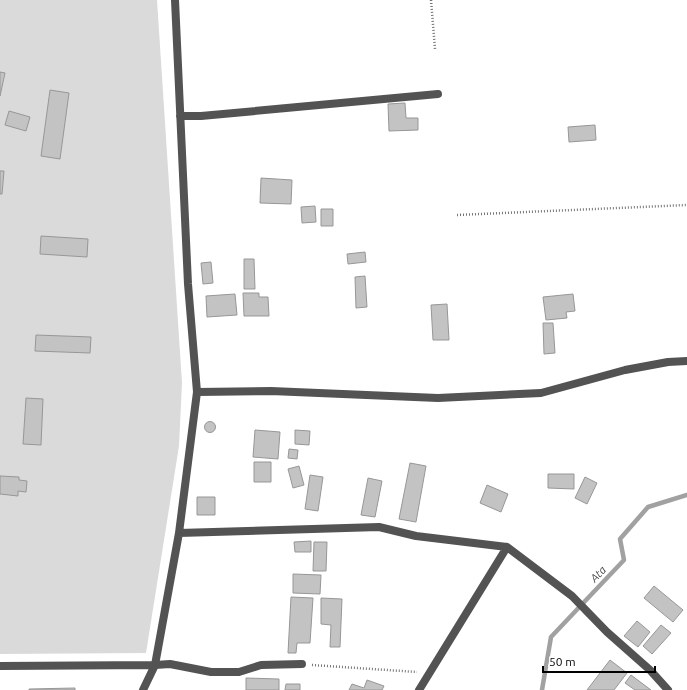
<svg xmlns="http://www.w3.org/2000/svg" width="687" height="690" font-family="Ubuntu,sans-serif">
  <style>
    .green { fill: #dadada }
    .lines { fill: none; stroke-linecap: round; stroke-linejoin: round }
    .stream { stroke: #a1a1a1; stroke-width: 4.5 }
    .building { fill: #c3c3c3; stroke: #979797 }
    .path { stroke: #757575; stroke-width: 2.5; stroke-dasharray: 1 2; stroke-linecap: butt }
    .lane { stroke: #535353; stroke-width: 8 }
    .street { stroke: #535353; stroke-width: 8 }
    .labels { text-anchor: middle; stroke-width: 4; stroke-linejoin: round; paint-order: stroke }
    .water-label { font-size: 11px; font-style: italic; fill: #424242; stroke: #fff }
  </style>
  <rect width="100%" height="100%" fill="#fff"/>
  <path class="green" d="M0,0H157L182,383L179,446L146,653L0,654Z"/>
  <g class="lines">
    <path class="stream" d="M542,690L551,637L624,560L620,539L648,507L687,495"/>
  </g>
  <path class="building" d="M0,72L5,73L0,96Z
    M50,90L69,93L60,159L41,156Z
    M405,103L406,118H418V130L389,131L388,104Z
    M9,111L30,117L26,131L5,125Z
    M595,125L596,140L569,142L568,127Z
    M0,171H4L2,194H0Z
    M261,178L292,180L291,204L260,203Z
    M315,206L316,222L302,223L301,207Z
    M321,209H333V226H321Z
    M41,236L88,239L87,257L40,254Z
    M365,252L366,262L348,264L347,254Z
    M244,259H254L255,289H244Z
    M211,262L213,283L203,284L201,263Z
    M365,276L367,307L356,308L355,277Z
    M243,293H259V297H268L269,316H244Z
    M235,294L237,315L207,317L206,296Z
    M573,294L575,311L566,312L567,318L546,320L543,297Z
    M447,304L449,340H433L431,305Z
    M543,323H553L555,353L544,354Z
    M36,335L91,337L90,353L35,351Z
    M26,398L43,399L41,445L23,444Z
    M204.5 427a5.5 5.5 0 1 1 11 0a5.5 5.5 0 1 1-11 0Z
    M255,430L280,432L278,459L253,457Z
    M295,430L310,431L309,445L295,444Z
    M289,449L298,450L297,459L288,458Z
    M254,462H271V482H254Z
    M410,463L426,466L416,522L399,519Z
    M299,466L304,485L293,488L288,469Z
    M548,474H574V489L548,488Z
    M310,475L323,477L318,511L305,509Z
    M0,476L19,477V480L27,481L26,492L18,491V496L0,494Z
    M585,477L597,483L587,504L575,498Z
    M368,478L382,481L375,517L361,515Z
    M487,485L508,494L501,512L480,503Z
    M197,497H215V515H197Z
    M311,541V552H295L294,542Z
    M314,542H327L326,571H313Z
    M293,574L321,575L320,594L293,593Z
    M654,586L683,610L673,622L644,598Z
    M291,597L313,598L310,643H297L296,653H288Z
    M321,598L342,599L340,647H330L331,625L321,624Z
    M637,621L650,632L638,647L624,636Z
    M661,625L671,633L652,654L643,646Z
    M610,660L627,673L614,690H587Z
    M631,675L651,690H635L625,683Z
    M246,678L279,679V690H246Z
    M367,680L384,686L382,690H349L352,684L364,688Z
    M286,684H300V690H285Z
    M75,688V690H29V689Z"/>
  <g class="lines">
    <path class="path" d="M431,0L435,49
      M457,215L687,205
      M312,665L417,672"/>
    <path class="lane" d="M155,665L170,664L211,672H239L261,665L302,664"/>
    <path class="street" d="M180,116H201L438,94
      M197,392L271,391L438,398L541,393L625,370L668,362L687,361
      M179,533L379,527L416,536L507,547L572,596L607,632L650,670L668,690
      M0,666L155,665
      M143,690L155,665L179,533L197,392L188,284L175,0
      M419,690L507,547"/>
  </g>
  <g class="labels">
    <g class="water-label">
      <text transform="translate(598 574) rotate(-47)" y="4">Ata</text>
    </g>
  </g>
  <path d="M543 666v6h112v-6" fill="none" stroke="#000000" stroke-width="2"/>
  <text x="549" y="666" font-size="12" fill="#000000" stroke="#ffffff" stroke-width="3" paint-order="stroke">50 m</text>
</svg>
